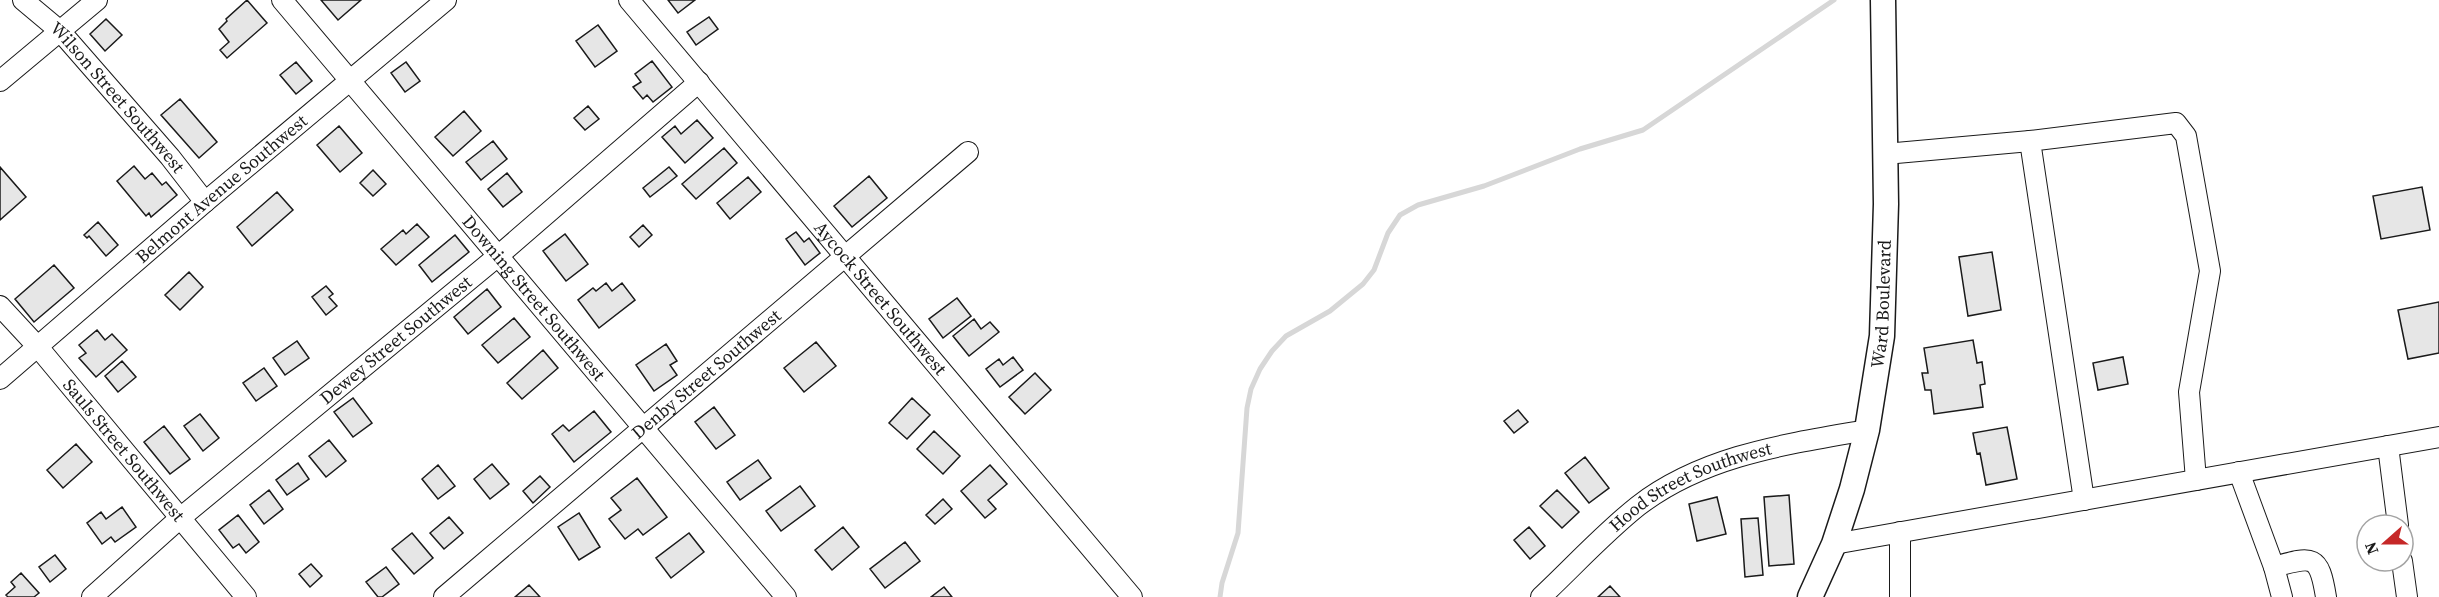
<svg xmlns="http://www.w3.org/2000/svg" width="2439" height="597" font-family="'Source Serif 4',serif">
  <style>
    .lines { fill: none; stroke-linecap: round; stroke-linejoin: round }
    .stream { stroke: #d7d7d7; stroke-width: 5 }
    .building { fill: #e6e6e6; stroke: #1a1a1a; stroke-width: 1.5 }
    .minor-casing { stroke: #1a1a1a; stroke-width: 22 }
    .major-casing { stroke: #1a1a1a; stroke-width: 27 }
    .minor { stroke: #fff; stroke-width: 20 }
    .major { stroke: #fff; stroke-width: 24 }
    .labels { text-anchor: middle; stroke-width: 4.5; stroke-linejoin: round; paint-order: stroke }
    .street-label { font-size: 18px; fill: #1a1a1a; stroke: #fff }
  </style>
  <rect width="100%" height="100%" fill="#fff"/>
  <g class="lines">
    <path class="stream" d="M1220,597L1222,583L1238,533L1247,408L1251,389L1260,369L1272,351L1286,336L1330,311L1363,284L1374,270L1388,233L1400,215L1418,205L1484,186L1580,149L1643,130L1834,0"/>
  </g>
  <path class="building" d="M247,0L267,23L227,58L220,50L229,42L219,29L227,21L226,19Z
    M321,0H361L338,20Z
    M668,0H695L678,13Z
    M709,17L718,29L696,45L687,32Z
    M106,19L122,35L105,51L90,34Z
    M598,25L617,51L595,67L576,41Z
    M652,61L672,87L653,102L647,95L643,99L633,87L641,82L635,74Z
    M296,62L312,81L296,94L280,75Z
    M406,62L420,81L405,92L391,73Z
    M180,99L217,142L199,158L161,115Z
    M588,106L599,119L585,130L574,118Z
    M464,111L481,131L453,156L435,137Z
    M697,120L713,138L685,163L662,137L675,126L681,134Z
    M339,126L362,153L340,172L317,145Z
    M493,141L507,159L481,180L466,162Z
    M724,148L737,163L696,199L682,184Z
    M134,166L145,179L152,173L162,185L166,182L177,195L151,217L149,213L146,216L117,181Z
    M0,167L26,197L0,220Z
    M669,167L677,176L650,197L643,188Z
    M373,170L386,184L373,196L360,183Z
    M507,173L522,192L503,207L488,189Z
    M869,176L887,198L852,227L834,206Z
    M748,177L761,192L730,219L717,203Z
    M2422,187L2430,230L2381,239L2373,196Z
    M277,192L293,210L252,246L237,227Z
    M98,222L118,245L106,256L89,236L87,238L84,235Z
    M417,224L429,237L396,265L381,249L403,230L406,234Z
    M643,225L652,235L639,247L630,237Z
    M796,232L804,242L809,238L820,253L805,265L786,239Z
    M565,234L588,264L566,281L543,251Z
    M455,235L469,252L432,282L419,265Z
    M1992,252L2001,310L1968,316L1959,257Z
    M54,265L74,288L34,322L15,299Z
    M189,272L203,287L180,310L165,295Z
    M606,283L612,291L622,283L635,300L599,328L578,300L593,288L596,291Z
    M326,286L333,294L329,297L337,306L326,315L312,297Z
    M487,289L501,307L468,334L454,317Z
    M957,298L971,316L943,338L929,319Z
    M2439,302V353L2408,359L2398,310Z
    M514,318L530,337L498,363L482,345Z
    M974,319L981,329L990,322L999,332L969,356L953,336Z
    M97,330L105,340L112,334L127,350L96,377L79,358L86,353L79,345Z
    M1973,340L1977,363L1982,362L1985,384L1980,385L1983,407L1934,414L1931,390H1925L1922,373H1928L1924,348Z
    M297,341L309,358L285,375L273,358Z
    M816,342L836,366L804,392L784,368Z
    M666,344L677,361L670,365L677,375L654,391L636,365Z
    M543,350L558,368L522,399L507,383Z
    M1013,357L1023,370L1000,387L986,369L999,359L1003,365Z
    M2123,357L2128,384L2098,390L2093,363Z
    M122,361L136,377L118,392L105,376Z
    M264,368L277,386L256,401L243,383Z
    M1035,373L1051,390L1025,414L1009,397Z
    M353,398L372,423L353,437L334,412Z
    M912,398L930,415L907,439L889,423Z
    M714,407L735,435L716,449L695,422Z
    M1518,410L1528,422L1514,433L1504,421Z
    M594,411L611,432L574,462L552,434L563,425L569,431Z
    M200,414L219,438L203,451L184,426Z
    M164,426L190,459L170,474L144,442Z
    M2007,427L2017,479L1986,485L1980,453L1977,454L1973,433Z
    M934,431L960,456L943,474L917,449Z
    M329,440L346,461L326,477L309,456Z
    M76,444L92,462L63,488L47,470Z
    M1585,457L1609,488L1589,503L1565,473Z
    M758,460L771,478L740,500L727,482Z
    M298,463L309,479L287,495L276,480Z
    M492,464L509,484L490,499L474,479Z
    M438,465L455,486L438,499L422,479Z
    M990,465L1007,484L988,500L996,509L985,518L961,491Z
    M540,476L550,487L533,503L523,491Z
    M637,478L667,517L643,535L638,529L625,539L609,519L621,510L611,498Z
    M800,486L815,506L781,531L766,511Z
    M269,490L283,509L264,524L250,505Z
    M1557,490L1579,512L1562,528L1540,506Z
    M1789,495L1794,564L1769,566L1764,497Z
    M1717,497L1726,534L1697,541L1689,504Z
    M943,499L952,509L935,524L926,515Z
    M122,507L136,527L115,542L111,537L102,544L87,523L101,512L106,519Z
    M579,513L600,547L579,560L558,527Z
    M238,515L259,542L246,553L239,544L233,548L219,530Z
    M449,517L463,533L444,549L430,533Z
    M1758,518L1763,575L1745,577L1741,519Z
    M843,527L859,547L832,570L815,550Z
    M1529,527L1545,546L1530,559L1514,540Z
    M412,533L433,558L414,574L392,549Z
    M689,533L704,552L671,578L656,558Z
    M905,542L920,561L885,588L870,569Z
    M55,555L66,569L50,582L39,567Z
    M311,564L322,576L310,587L299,574Z
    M386,567L399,584L382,597H378L366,582Z
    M21,573L39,593L34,597H8L6,595L15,587L11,582Z
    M529,585L540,597H515Z
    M1610,586L1620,597H1598Z
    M944,587L952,597H931Z"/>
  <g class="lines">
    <g class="minor-casing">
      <g id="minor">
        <path id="s1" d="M23,0L60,31L170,157L205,202"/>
        <path id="s2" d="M282,0L786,597"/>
        <path id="s3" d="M629,0L1132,597"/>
        <path d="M0,81L97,0"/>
        <path d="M1885,154L2030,141"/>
        <path id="s4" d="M0,306L38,347L246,597"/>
        <path id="s5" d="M0,379L205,202L446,0"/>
        <path d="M2388,446L2398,525"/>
        <path d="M2239,472L2274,567L2282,597"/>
        <path d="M2084,500L2030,141L2176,123L2186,136L2210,271L2189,392L2196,480"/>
        <path d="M1900,532V597"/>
        <path d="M1834,544L2439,437"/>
        <path d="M2402,561L2407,597"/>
        <path d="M2274,567C2313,556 2319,554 2326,597"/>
        <path id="s6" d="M92,597L179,519L498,256L699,82"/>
        <path id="s7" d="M444,597L968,152"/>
        <path id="s8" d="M1541,597C1573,567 1604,533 1638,506C1704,455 1788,444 1867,430"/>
      </g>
    </g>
    <g class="major-casing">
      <g id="major">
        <path id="s9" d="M1810,597L1834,544L1852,489L1867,430L1882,336L1886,204L1883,0"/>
      </g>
    </g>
    <use href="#minor" class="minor"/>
    <use href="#major" class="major"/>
  </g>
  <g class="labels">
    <g class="street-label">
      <text dy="6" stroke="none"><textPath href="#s1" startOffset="136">Wilson Street Southwest</textPath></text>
      <text dy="6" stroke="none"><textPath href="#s5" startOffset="292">Belmont Avenue Southwest</textPath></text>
      <text dy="6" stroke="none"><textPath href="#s3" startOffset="390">Aycock Street Southwest</textPath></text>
      <text dy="6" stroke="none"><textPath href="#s2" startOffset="390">Downing Street Southwest</textPath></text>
      <text dy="6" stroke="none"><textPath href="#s9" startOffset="304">Ward Boulevard</textPath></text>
      <text dy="6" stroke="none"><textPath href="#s6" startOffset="398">Dewey Street Southwest</textPath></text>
      <text dy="6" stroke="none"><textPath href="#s7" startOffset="344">Denby Street Southwest</textPath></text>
      <text dy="6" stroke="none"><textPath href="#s4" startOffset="190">Sauls Street Southwest</textPath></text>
      <text dy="6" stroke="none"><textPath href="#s8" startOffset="189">Hood Street Southwest</textPath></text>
    </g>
  </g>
  <g transform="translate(2385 543) rotate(249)"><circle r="28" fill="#ffffff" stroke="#a3a3a3" stroke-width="1.5"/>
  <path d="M0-4.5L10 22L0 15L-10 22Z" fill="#c62828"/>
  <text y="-9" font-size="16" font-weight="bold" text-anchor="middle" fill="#1a1a1a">N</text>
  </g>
</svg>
